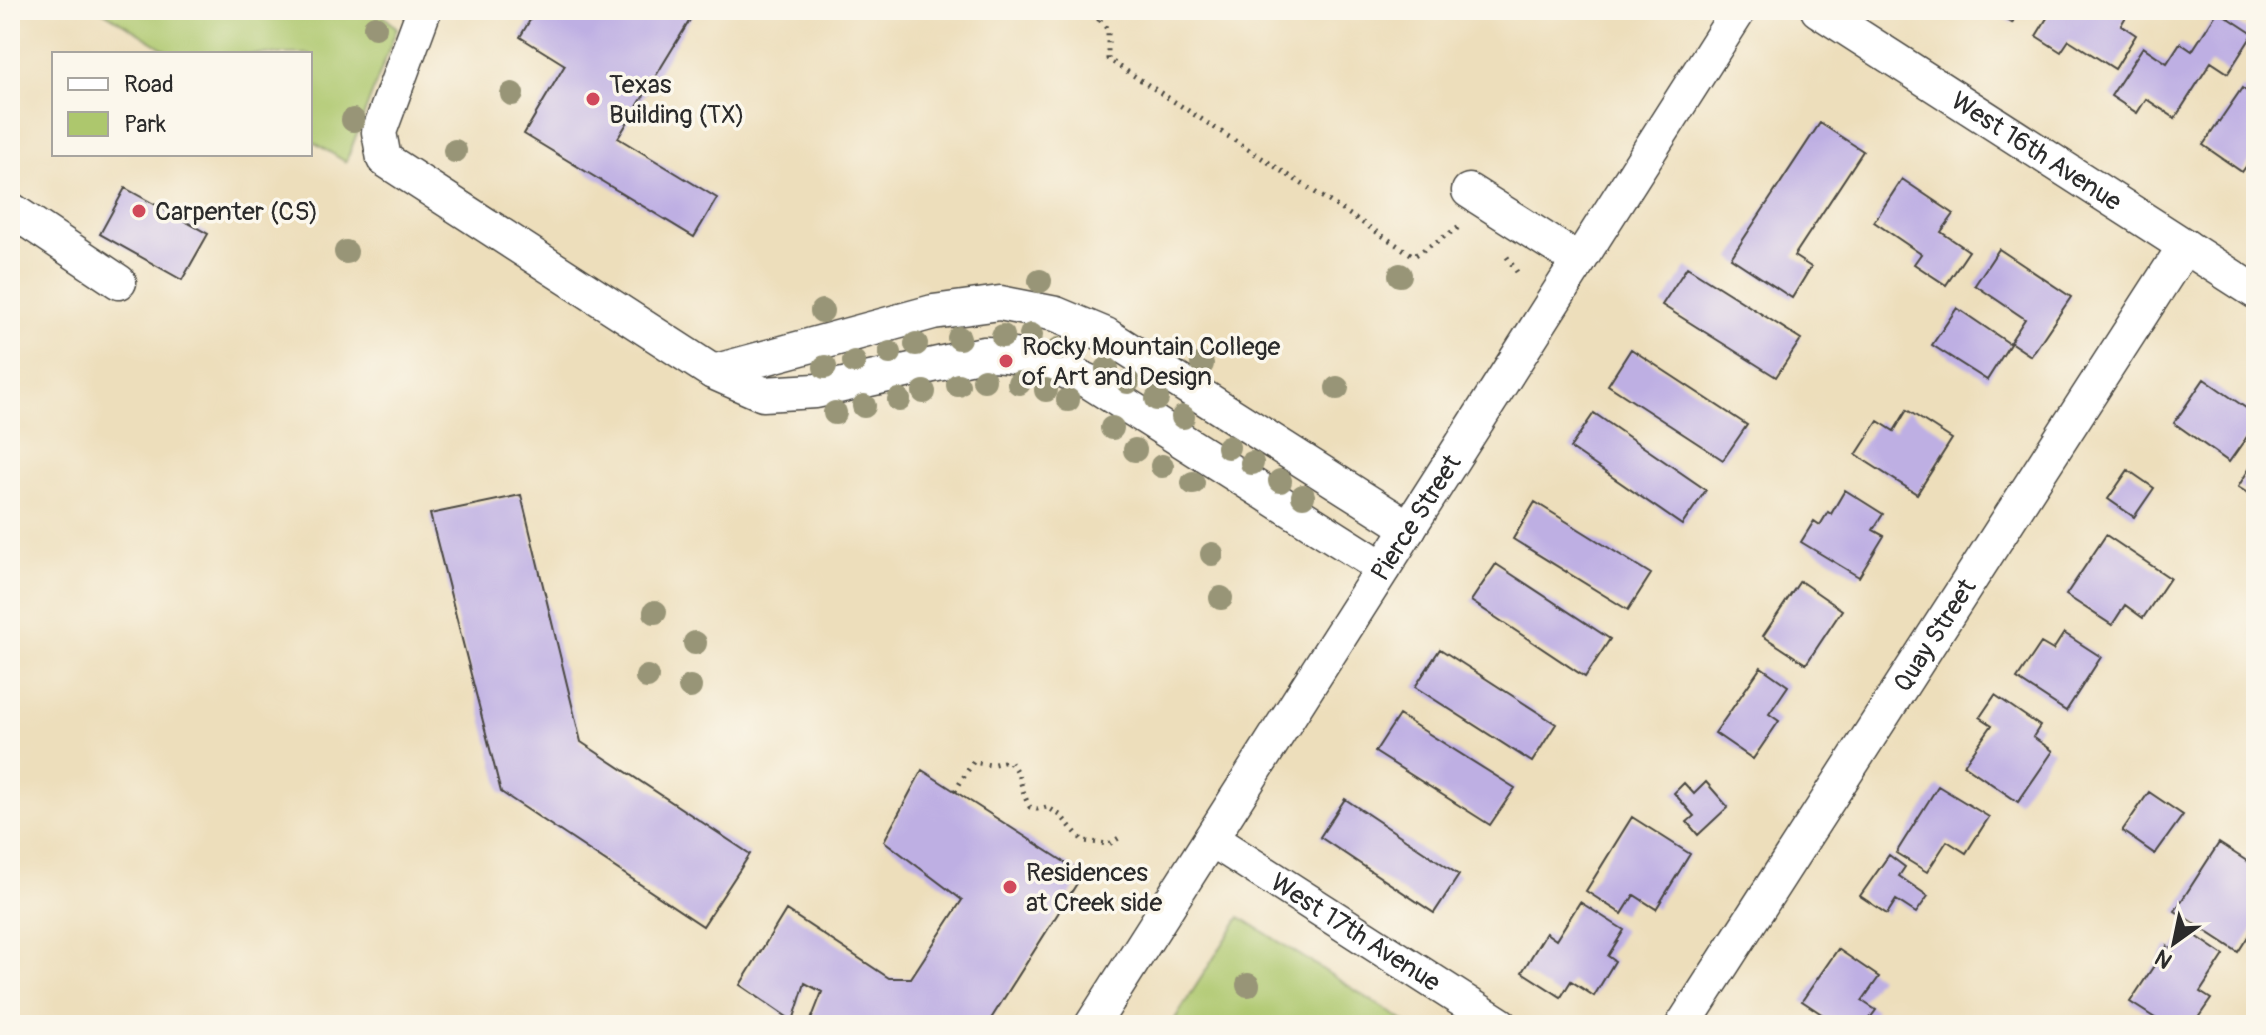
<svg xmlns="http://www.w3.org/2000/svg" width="2266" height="1035" font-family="Pangolin,sans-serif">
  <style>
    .green { fill: #adc76d; stroke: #6c794c; stroke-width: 2 }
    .building { fill: #beafe3 }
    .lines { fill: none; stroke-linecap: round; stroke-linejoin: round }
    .minor-casing { stroke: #484641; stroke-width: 37 }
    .path { stroke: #484641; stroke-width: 5; stroke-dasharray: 2 6; stroke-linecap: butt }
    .minor { stroke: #fff; stroke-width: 34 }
    .tree { fill: #989577 }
    .poi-dot { fill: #d1495b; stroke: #fbf7ec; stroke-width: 3 }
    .labels { text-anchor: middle; stroke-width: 7; stroke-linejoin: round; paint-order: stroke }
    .poi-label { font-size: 26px; fill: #2b2b2b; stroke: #fbf7ec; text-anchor: start }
    .street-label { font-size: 26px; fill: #2b2b2b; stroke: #fbf7ec }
  </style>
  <rect width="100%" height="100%" fill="#fbf7ec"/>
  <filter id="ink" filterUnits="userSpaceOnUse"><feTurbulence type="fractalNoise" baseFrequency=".0125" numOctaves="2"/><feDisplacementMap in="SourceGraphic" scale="16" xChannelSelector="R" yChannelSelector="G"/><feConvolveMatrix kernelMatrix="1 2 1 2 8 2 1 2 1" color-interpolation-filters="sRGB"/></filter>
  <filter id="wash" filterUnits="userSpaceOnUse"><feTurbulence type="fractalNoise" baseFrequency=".006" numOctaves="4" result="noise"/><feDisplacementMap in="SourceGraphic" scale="32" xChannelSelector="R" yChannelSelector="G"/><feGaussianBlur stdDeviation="1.8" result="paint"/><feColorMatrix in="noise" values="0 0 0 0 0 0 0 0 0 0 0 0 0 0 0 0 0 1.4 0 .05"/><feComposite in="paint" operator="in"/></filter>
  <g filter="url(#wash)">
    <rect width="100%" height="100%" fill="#eddebb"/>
    <path class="green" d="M101,10H377L397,28L346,162L310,140V54H172Z
      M1240,917L1410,1025H1171Z"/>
    <g id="blocks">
      <path class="building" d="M536,10H696L618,138L717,198L694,237L524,134L565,65L520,37Z
        M1991,10H2019L2012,23Z
        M2052,10H2130L2121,25L2136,35L2115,69L2069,40L2061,52L2036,36Z
        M2218,11L2253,34L2228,73L2211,62L2175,118L2146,99L2137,113L2111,96L2143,47L2167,63L2180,43L2192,51Z
        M2242,88L2256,98V159L2253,157L2242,172L2203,145Z
        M1820,123L1863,151L1794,256L1811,267L1792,298L1731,258Z
        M1902,179L1954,214L1941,232L1969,251L1946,285L1914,264L1921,254L1874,222Z
        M125,188L208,234L182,280L100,234Z
        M1999,249L2071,297L2031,356L2010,342L2025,319L1975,285Z
        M1687,267L1801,339L1776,377L1662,305Z
        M1957,308L2010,344L1987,380L1932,345Z
        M1631,349L1747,425L1723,460L1608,385Z
        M2204,379L2256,415V424L2229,462L2174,423Z
        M1907,410L1952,439L1917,494L1856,455L1878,421L1894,431Z
        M1594,413L1706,490L1682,525L1570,448Z
        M2256,458V498L2238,487Z
        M2128,470L2154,488L2134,517L2108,499Z
        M1845,490L1883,514L1873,530L1884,536L1859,577L1801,542L1814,521L1820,525L1828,512L1831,514Z
        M521,495L581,742L750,854L703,926L501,792L430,514Z
        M1535,502L1651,574L1628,610L1513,539Z
        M2106,535L2170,578L2143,618L2125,605L2112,625L2066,595Z
        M1496,564L1610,639L1585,677L1471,601Z
        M1800,581L1842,610L1806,664L1763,636Z
        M2064,633L2101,657L2066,711L2017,679L2041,643L2053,650Z
        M1440,649L1556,724L1532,762L1415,687Z
        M1761,667L1788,686L1769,714L1779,721L1753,759L1715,733Z
        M1995,695L2040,726L2033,737L2053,751L2018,802L1964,765L1992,725L1980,717Z
        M1399,715L1515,788L1490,825L1375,752Z
        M922,770L1083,874L987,1025H809L822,992L805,983L793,1021L740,985L786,910L889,978H911L962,900L884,841Z
        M1706,782L1728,807L1698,835L1687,822L1694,816L1674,793L1684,783L1694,794Z
        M1938,786L1989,817L1966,853L1947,841L1927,872L1896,853Z
        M2149,792L2183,815L2155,854L2122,831Z
        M1345,799L1459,875L1434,913L1320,837Z
        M1632,817L1690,854L1656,909L1634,895L1622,914L1586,891Z
        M2219,843L2256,867V885L2250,894L2256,898V924L2238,952L2175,911Z
        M1889,855L1905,867L1899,876L1928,896L1916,913L1896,900L1887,914L1860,896Z
        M1580,902L1624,930L1608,956L1615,961L1594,996L1571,981L1561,997L1522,972L1546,933L1556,940Z
        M2187,930L2224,955L2200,992L2211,999L2193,1025H2166L2130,1002L2167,946L2173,950Z
        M1838,949L1879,977L1862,1001L1876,1010L1865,1025H1816L1823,1015L1802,1001Z"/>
    </g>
  </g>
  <g filter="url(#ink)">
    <use href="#blocks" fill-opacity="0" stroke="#484641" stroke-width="2"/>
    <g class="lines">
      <g class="minor-casing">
        <g id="minor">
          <path d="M424,10L379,132L384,159L713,372L763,394L816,391L983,354C1027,354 1051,364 1090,382L1383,568"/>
          <path id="s1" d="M1818,10L2256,292"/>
          <path d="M1469,191L1579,261"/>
          <path d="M10,209L119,282"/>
          <path d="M713,372L933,312L1000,303L1056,314L1106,335L1409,528"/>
          <path id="s2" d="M1211,839L1501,1025"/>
          <path id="s3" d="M1092,1025L1739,10"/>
          <path id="s4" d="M1683,1025L2185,246"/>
        </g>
      </g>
      <path class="path" d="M1084,10L1100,20L1108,10
        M1100,20L1108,30V59L1414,256L1461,226L1463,227
        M1507,257L1517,272
        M955,791L973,762L990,765L1008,761C1023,774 1020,791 1030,807L1037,809L1047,807L1060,815L1083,841L1109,844L1122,836"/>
      <use href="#minor" class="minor"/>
    </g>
    <g class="tree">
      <circle cx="375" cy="27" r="12"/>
      <circle cx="512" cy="94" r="12"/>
      <circle cx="353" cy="120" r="12"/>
      <circle cx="455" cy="151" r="12"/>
      <circle cx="346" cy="252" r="12"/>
      <circle cx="1400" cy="275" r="12"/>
      <circle cx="1040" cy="281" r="12"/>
      <circle cx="822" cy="311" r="12"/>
      <circle cx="1031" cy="335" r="12"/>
      <circle cx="1003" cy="336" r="12"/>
      <circle cx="959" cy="338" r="12"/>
      <circle cx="916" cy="344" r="12"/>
      <circle cx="1059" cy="349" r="12"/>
      <circle cx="890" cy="353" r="12"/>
      <circle cx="854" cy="362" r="12"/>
      <circle cx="1202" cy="364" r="12"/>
      <circle cx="825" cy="367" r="12"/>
      <circle cx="1107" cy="369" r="12"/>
      <circle cx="984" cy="380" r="12"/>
      <circle cx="1128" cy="382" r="12"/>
      <circle cx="1019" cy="383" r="12"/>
      <circle cx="958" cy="385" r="12"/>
      <circle cx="1337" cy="388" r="12"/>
      <circle cx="1046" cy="390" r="12"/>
      <circle cx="924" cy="392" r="12"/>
      <circle cx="1157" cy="399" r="12"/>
      <circle cx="899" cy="400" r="12"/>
      <circle cx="1068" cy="400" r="12"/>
      <circle cx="864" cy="406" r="12"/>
      <circle cx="835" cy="413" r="12"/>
      <circle cx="1183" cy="417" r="12"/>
      <circle cx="1112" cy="428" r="12"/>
      <circle cx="1228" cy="447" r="12"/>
      <circle cx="1135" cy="450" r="12"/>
      <circle cx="1252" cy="463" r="12"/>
      <circle cx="1162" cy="466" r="12"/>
      <circle cx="1280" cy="481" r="12"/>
      <circle cx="1193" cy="483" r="12"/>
      <circle cx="1303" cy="496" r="12"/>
      <circle cx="1212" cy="554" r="12"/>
      <circle cx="1221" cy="598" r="12"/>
      <circle cx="655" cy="612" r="12"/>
      <circle cx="695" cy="643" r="12"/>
      <circle cx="647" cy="677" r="12"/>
      <circle cx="690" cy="687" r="12"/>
      <circle cx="1248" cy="985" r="12"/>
    </g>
  </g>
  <g class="poi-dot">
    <circle cx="593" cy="99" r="8"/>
    <circle cx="139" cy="211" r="8"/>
    <circle cx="1006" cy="361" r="8"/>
    <circle cx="1010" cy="887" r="8"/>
  </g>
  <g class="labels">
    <g class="poi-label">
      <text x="609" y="93">Texas<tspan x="609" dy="30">Building (TX)</tspan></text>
      <text x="155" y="220">Carpenter (CS)</text>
      <text x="1022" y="355">Rocky Mountain College<tspan x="1022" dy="30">of Art and Design</tspan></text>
      <text x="1026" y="881">Residences<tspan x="1026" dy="30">at Creek side</tspan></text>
    </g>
    <g class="street-label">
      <text dy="9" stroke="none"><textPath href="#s1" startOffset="260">West 16th Avenue</textPath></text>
      <text dy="9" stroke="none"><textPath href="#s3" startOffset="602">Pierce Street</textPath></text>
      <text dy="9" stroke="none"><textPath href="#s4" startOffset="464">Quay Street</textPath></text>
      <text dy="9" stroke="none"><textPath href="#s2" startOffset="172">West 17th Avenue</textPath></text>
    </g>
  </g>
  <rect width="2266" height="1035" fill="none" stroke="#fbf7ec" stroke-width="40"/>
  <rect x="52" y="52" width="260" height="104" fill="#fbf7ec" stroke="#a8a59f" stroke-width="2"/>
  <rect x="68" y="78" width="40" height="12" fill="#ffffff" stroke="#a8a59f" stroke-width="2"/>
  <text x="124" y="92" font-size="24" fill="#2b2b2b">Road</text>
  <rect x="68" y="112" width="40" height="24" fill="#adc76d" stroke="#a8a59f" stroke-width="2"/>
  <text x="124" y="132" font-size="24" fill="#2b2b2b">Park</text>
  <g transform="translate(2174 943) rotate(213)" stroke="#fbf7ec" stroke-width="6" paint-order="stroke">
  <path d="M0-6L14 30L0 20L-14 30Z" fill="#2b2b2b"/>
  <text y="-12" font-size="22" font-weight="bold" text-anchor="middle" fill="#2b2b2b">N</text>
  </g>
</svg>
